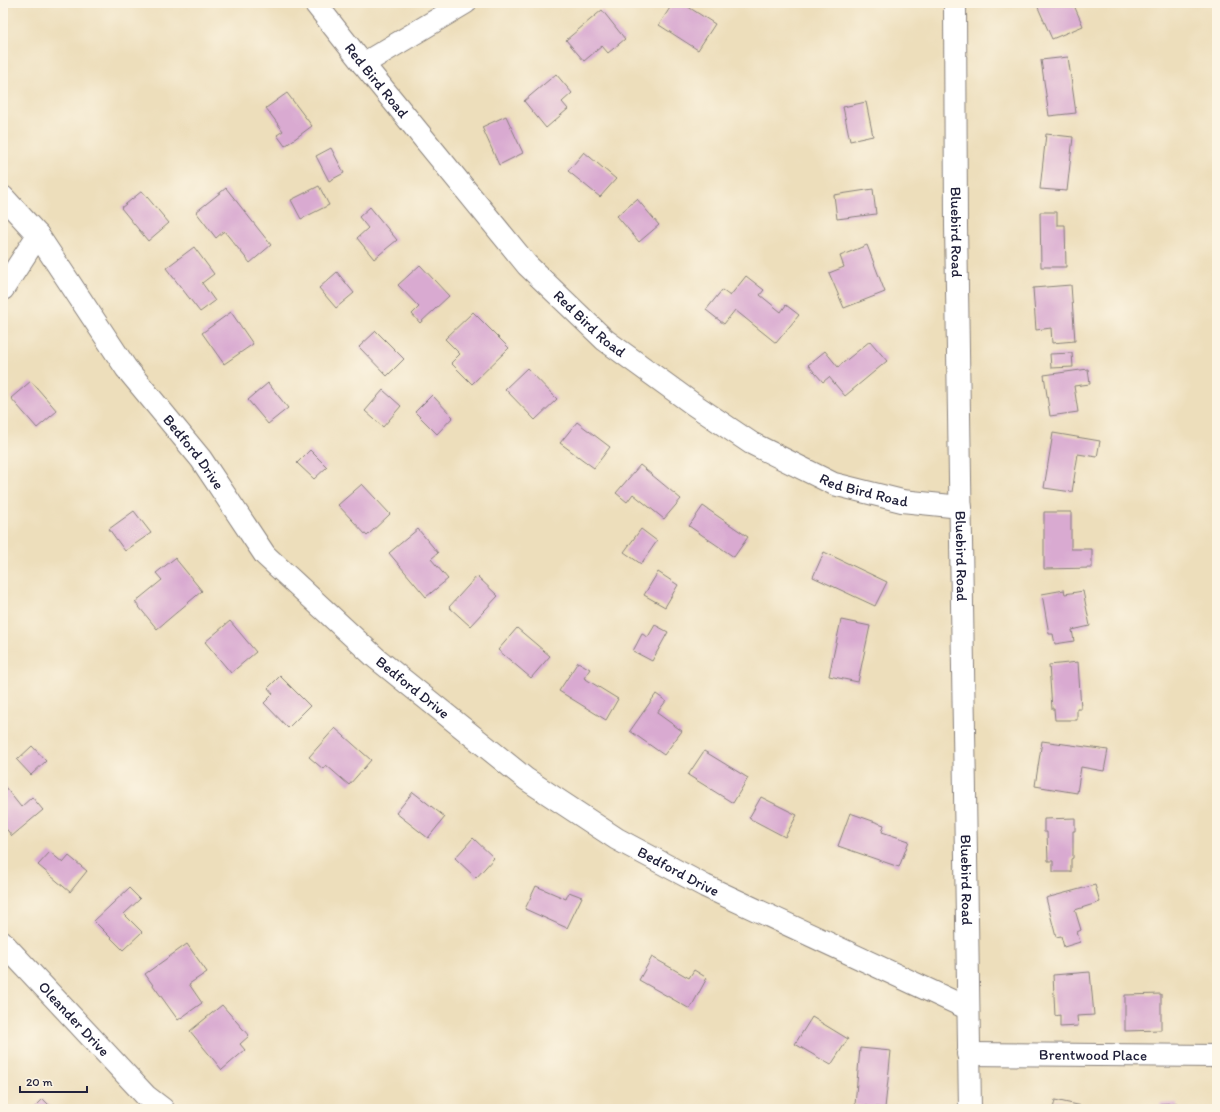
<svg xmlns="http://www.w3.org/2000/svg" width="1220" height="1112" font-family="Itim,sans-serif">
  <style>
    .building { fill: #d9aad1 }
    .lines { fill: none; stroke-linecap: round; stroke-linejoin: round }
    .street-casing { stroke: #88807b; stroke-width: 24 }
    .street { stroke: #fff; stroke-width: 22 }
    .labels { text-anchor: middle; stroke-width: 3; stroke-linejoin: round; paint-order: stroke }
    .street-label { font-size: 15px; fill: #22223b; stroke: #fcf5e5 }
  </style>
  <rect width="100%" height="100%" fill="#fcf5e5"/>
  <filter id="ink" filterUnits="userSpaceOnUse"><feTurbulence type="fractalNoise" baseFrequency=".025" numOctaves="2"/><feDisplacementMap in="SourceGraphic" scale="8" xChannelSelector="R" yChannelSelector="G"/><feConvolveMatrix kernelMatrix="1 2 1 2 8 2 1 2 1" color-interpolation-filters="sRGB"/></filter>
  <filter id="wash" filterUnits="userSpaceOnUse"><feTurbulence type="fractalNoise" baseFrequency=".012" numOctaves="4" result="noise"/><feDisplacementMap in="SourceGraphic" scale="16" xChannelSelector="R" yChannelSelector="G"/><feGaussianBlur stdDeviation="0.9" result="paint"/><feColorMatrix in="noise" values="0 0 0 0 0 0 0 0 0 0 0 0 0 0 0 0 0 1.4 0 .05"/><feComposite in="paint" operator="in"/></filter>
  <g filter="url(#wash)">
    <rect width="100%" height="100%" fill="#eddebb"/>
    <g id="blocks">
      <path class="building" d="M673,3H682L715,24L698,50L659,25Z
        M1036,3H1073L1083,26L1052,39Z
        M602,10L625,39L608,53L602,46L584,61L566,40Z
        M1068,57L1076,113L1049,116L1041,60Z
        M556,74L572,93L562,102L568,109L546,128L524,101Z
        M287,93L312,126L285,146L277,135L283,131L266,108Z
        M866,102L873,136L850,141L843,107Z
        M506,116L523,153L499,165L482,127Z
        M1046,134L1073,137L1067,191L1040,189Z
        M331,148L344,173L329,181L316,156Z
        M584,152L616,179L600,197L568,171Z
        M319,186L329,205L301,219L291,200Z
        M226,188L271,245L250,263L224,231L216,238L196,212Z
        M873,189L876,214L837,219L834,195Z
        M142,191L169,223L148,241L121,208Z
        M637,199L659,225L639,242L617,216Z
        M370,207L397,240L374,259L357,238L368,228L359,217Z
        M1040,212H1057V225H1065L1066,267H1041Z
        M867,245L885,292L844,308L829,273L844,267L840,256Z
        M194,247L214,274L202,283L215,301L200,312L166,268Z
        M420,265L449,296L420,323L412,314L419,307L398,285Z
        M337,272L354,293L336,308L319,288Z
        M746,276L764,290L760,295L781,312L786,305L799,315L776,343L735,310L724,324L706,310L722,290L730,296Z
        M1071,285L1075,341L1052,343L1051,328L1036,330L1033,288Z
        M231,312L253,344L224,364L202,333Z
        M473,312L509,348L472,384L451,363L460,354L445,339Z
        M376,331L404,359L387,376L359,347Z
        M870,341L887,361L845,396L829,377L823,382L808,365L825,351L838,367Z
        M1072,353L1073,367L1051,368L1050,354Z
        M527,368L557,399L535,420L505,389Z
        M1088,369L1090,384L1074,386L1078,412L1050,416L1044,375Z
        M31,381L57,411L37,428L11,398Z
        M268,383L288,408L268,424L248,400Z
        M383,390L401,406L383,427L365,411Z
        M432,395L453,417L437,434L415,412Z
        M577,422L610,447L594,468L560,443Z
        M1053,433L1100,441L1097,457L1078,454L1072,492L1044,488Z
        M310,450L327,467L314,479L297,463Z
        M640,465L681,499L664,519L633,494L627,502L616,493Z
        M362,484L390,514L367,536L338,505Z
        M703,506L748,537L734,557L689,526Z
        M134,511L151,533L125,551L109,529Z
        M1044,512H1071V549H1092V568L1044,569Z
        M418,529L438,553L431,559L448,579L426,597L389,553Z
        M641,529L657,541L641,564L624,552Z
        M824,552L887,582L875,606L813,577Z
        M175,558L202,591L157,629L135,602L162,580L156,573Z
        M658,572L678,585L665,607L644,595Z
        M477,576L498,596L470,626L449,607Z
        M1064,590L1065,594L1083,591L1090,626L1072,630L1074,641L1055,644L1053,634H1049L1042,594Z
        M841,620L870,626L858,682L829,676Z
        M230,621L256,652L231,673L205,642Z
        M655,625L668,632L652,661L633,651L642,634L648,637Z
        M517,628L550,656L531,678L498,650Z
        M578,662L590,669L584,678L618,699L606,720L559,691Z
        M1078,662L1081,709H1077V720H1055L1054,709H1052L1049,665Z
        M280,676L310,706L288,728L264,703L273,694L268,688Z
        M656,694L666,701L657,713L682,731L664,755L630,731Z
        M335,728L371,760L349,785L326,765L323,769L309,757Z
        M1042,741L1108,750L1104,771L1081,767L1077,793L1035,786Z
        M32,746L46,761L31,775L17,760Z
        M704,751L748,778L733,803L688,775Z
        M5,787L21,807L32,797L43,810L12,836L3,825V789Z
        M413,792L445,817L428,838L396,813Z
        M761,797L797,815L785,837L749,818Z
        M850,813L884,825L882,832L909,841L899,867L838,846Z
        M1075,818V831H1073V858L1071,859V872H1053V861H1048L1047,832H1044V819Z
        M473,838L494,858L476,878L455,858Z
        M50,852L63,863L69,856L87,871L70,892L38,865Z
        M1095,885L1100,902L1075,910L1081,930L1077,932L1080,942L1064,947L1061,936L1056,937L1046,898Z
        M536,886L566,899L569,892L582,897L567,928L525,909Z
        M129,888L140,899L124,914L142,932L123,950L94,921Z
        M187,944L207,972L189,984L202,1003L178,1020L145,974Z
        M652,957L689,978L694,970L707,978L690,1009L639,980Z
        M1090,972L1094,1015L1077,1016L1078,1026L1060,1027V1015L1055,1016L1053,975Z
        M1161,994V1030L1125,1031V995Z
        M222,1005L249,1036L240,1044L245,1050L222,1070L190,1031Z
        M812,1017L848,1039L831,1065L795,1044Z
        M860,1048L891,1051L885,1108L855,1105Z
        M43,1099L53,1109H33Z
        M1055,1100L1082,1106L1081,1109H1053Z
        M1177,1103V1109H1160V1104Z"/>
    </g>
  </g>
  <g filter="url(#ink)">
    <use href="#blocks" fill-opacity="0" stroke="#88807b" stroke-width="1"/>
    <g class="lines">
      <g class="street-casing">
        <g id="street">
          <path id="s1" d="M315,3L363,64L527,265L605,340L693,404L751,443L834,484L902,501L961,507"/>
          <path id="s2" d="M955,3L956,225L970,1109"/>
          <path d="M363,64L465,3"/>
          <path id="s3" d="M3,197L38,235L126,368L201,459L265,555L376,658L526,779L617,839L705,886L967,1008"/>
          <path d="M3,289L38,235"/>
          <path id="s4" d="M3,943L146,1096L163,1109"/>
          <path id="s5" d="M968,1054L1217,1056"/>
        </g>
      </g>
      <use href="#street" class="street"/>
    </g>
  </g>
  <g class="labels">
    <g class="street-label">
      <text dy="5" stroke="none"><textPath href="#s1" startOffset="99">Red Bird Road</textPath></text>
      <text dy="5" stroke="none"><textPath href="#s2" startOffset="229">Bluebird Road</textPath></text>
      <text dy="5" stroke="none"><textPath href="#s1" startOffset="423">Red Bird Road</textPath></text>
      <text dy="5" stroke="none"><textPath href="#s3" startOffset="319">Bedford Drive</textPath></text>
      <text dy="5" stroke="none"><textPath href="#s1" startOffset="747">Red Bird Road</textPath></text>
      <text dy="5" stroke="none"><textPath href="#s2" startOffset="553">Bluebird Road</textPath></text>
      <text dy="5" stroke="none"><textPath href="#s3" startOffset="643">Bedford Drive</textPath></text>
      <text dy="5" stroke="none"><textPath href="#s3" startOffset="967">Bedford Drive</textPath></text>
      <text dy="5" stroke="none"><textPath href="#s2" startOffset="877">Bluebird Road</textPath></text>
      <text dy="5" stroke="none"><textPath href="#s4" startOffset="104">Oleander Drive</textPath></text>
      <text dy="5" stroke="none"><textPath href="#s5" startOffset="125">Brentwood Place</textPath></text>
    </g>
  </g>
  <rect width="1220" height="1112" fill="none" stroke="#fcf5e5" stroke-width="16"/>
  <path d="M20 1086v6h67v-6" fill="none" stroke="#22223b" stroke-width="2"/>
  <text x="26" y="1086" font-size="12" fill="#22223b" stroke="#fcf5e5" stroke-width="3" paint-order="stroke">20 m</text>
</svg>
